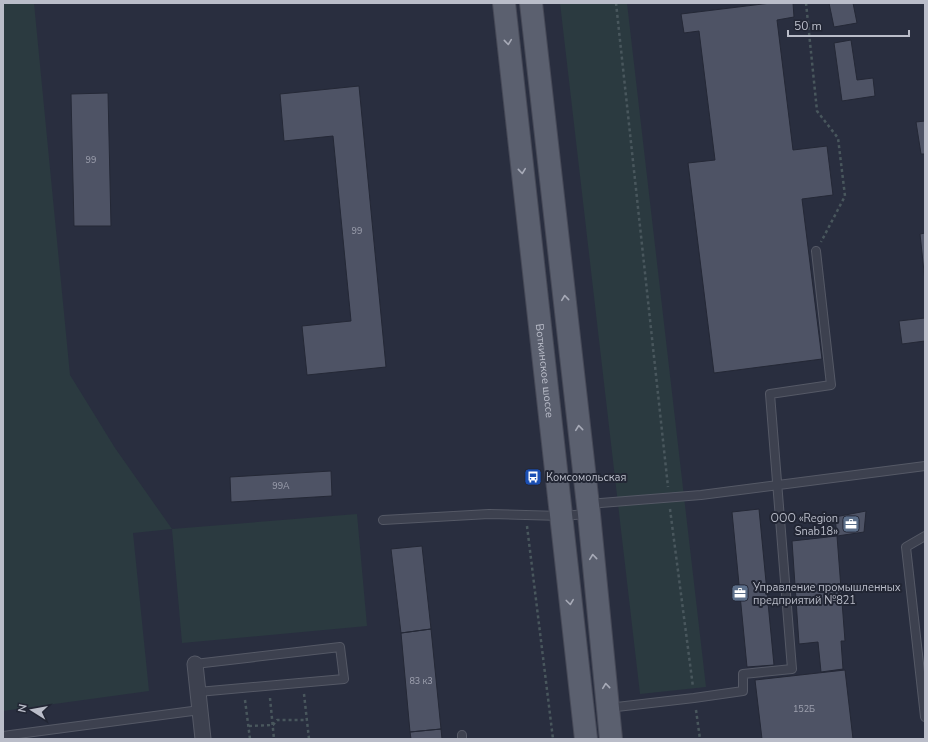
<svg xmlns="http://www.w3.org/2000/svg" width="928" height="742" font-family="'Nunito Sans',sans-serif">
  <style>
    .green { fill: #2b3a40 }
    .building { fill: #4e5365; stroke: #242836 }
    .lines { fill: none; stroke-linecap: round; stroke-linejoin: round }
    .lane-casing { stroke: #555966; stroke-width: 10 }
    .street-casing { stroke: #555966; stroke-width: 17 }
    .primary-casing { stroke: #474a58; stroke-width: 24 }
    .path { stroke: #49575d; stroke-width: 2.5; stroke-dasharray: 3 3; stroke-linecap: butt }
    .lane { stroke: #3d414f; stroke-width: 8 }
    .street { stroke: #3d414f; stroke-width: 15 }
    .primary { stroke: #5b606f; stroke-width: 22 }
    .oneway { stroke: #a7aab7 }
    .labels { text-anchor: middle; stroke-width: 4; stroke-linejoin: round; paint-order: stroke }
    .number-label { font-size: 9px; fill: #9fa2b0 }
    .street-label { font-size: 11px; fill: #babdc9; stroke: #222634 }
    .poi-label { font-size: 11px; fill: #babdc9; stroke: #222634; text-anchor: start }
  </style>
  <rect width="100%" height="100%" fill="#292e3f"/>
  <path class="green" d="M3,3H34L70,375L115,448L172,529L357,514L367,626L182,643L172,529L133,533L149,691L3,711Z
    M560,3H627L706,687L640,694Z"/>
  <path class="building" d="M771,3H793L794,17L777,20L793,150L827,146L833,195L802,199L822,359L714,373L688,163L715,160L699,31L684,33L681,14Z
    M829,3H853L857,23L834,27Z
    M851,40L857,80L873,78L875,96L842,101L834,43Z
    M359,86L386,367L307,375L302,326L351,321L333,136L284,141L280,94Z
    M108,93L111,226H74L71,94Z
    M925,121V154H921L916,122Z
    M925,233V281L920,234Z
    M925,318V341L902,344L899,321Z
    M331,471L332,496L231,502L230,477Z
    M759,509L774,665L747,667L732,512Z
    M866,511L864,532L837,536L835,517Z
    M837,536L845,641H841L843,669L821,672L818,642L799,644L792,541Z
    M422,546L431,629L401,633L391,549Z
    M431,629L441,729L410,732L401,633Z
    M845,670L853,739H762L755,680Z
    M441,729L442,739H411L410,732Z"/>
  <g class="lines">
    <g class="lane-casing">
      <path id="lane" d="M588,504L701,495L925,466
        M383,520L489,514L561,516L588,514
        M925,536L906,547L925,717
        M195,664L340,647L344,679L198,692
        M608,708L694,698L743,691V674L792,669L770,394L831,385L816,251
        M462,735V739
        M3,736L200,710"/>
    </g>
    <g class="street-casing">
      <path id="street" d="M195,664L203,739"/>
    </g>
    <g class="primary-casing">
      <g id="primary">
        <path id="s1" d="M504,3L586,739"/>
        <path d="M531,3L589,514L611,739"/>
      </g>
    </g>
    <path class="path" d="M616,3L668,487
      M806,3L817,111L838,138L845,196L821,242
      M670,509L693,687
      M527,526L553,739
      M304,694L309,739
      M270,698L274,739
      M245,700L250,739
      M696,710L700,739
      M249,726L273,725L277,720H307"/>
    <use href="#lane" class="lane"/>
    <use href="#street" class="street"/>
    <use href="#primary" class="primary"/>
  </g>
  <defs><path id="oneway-chevron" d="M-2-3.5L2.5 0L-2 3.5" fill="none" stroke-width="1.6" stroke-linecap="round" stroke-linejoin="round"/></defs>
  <g class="oneway">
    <use href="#oneway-chevron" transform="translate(508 42) rotate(84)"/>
    <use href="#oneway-chevron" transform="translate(522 171) rotate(84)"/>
    <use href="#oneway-chevron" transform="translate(565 298) rotate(-96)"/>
    <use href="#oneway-chevron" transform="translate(579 428) rotate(-96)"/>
    <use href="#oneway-chevron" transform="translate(593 557) rotate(-96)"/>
    <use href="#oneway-chevron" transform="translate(570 602) rotate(83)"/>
    <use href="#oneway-chevron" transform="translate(606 686) rotate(-96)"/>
  </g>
  <defs>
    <g id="bus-square" transform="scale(0.9)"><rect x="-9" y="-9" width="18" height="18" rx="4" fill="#1a4fb4" stroke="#222634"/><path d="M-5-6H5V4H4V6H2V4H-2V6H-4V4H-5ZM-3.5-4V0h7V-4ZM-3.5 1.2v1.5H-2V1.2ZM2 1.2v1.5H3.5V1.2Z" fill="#fff"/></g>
    <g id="office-square" transform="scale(0.9)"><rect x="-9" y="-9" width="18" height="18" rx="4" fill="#5c6f8a" stroke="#222634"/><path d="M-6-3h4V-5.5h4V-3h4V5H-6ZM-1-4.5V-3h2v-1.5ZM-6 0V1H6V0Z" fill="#fff"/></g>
  </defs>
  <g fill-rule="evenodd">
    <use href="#bus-square" x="533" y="477"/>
    <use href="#office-square" x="851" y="524"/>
    <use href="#office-square" x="740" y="593"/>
  </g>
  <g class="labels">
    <g class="number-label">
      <text x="91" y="163">99</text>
      <text x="357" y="234">99</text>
      <text x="281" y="489">99А</text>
      <text x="421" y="684">83 к3</text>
      <text x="804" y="712">152Б</text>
    </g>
    <g class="street-label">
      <text dy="4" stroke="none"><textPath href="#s1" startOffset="370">Воткинское шоссе</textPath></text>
    </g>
    <g class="poi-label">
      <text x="546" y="481">Комсомольская</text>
      <text x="838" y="522" text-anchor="end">OOO «Region<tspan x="838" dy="13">Snab18»</tspan></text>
      <text x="753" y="591">Управление промышленных<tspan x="753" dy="13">предприятий №821</tspan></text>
    </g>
  </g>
  <rect width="928" height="742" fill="none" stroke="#babdc9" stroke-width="8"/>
  <g transform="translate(32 710) rotate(281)" stroke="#222634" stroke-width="3" paint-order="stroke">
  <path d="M0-3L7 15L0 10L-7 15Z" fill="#babdc9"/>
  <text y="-6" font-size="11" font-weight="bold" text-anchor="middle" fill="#babdc9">N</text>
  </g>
  <path d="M788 30v6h121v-6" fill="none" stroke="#babdc9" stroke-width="2"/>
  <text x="794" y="30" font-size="12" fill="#babdc9" stroke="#222634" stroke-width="3" paint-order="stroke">50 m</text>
</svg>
